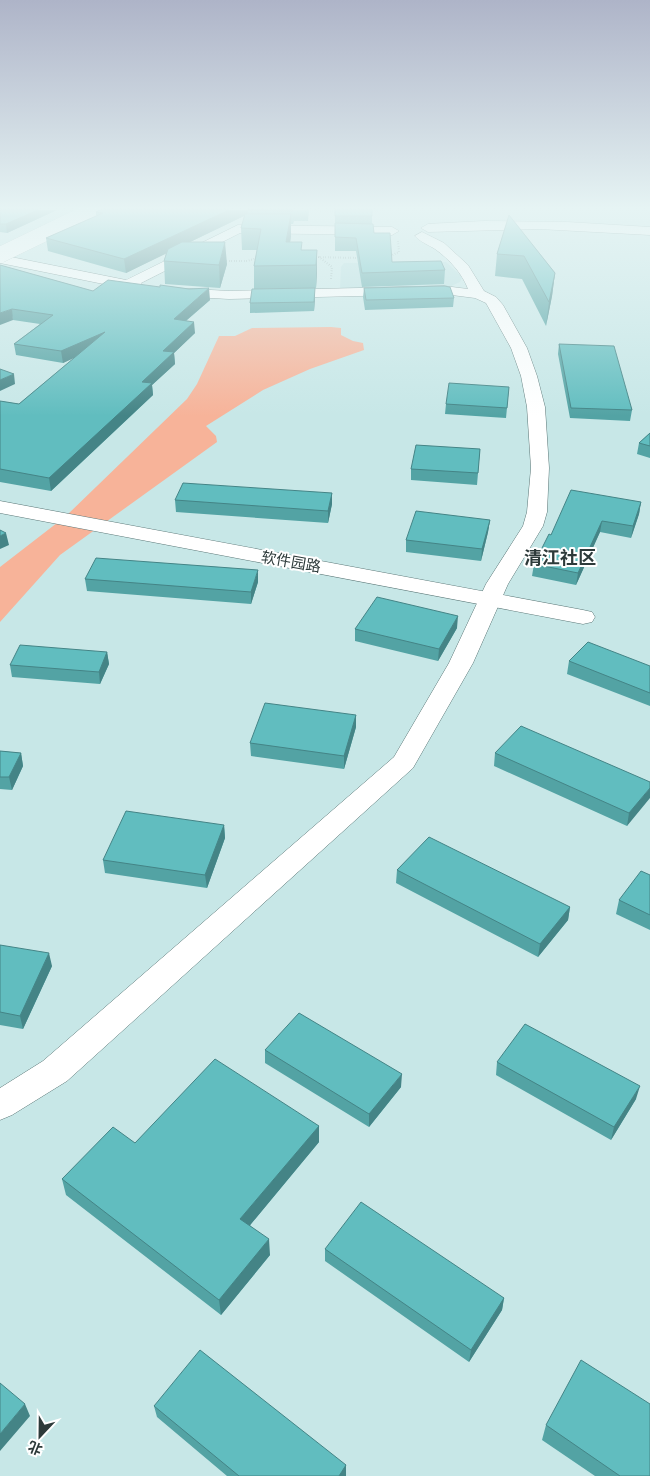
<svg xmlns="http://www.w3.org/2000/svg" width="650" height="1476" font-family="Ubuntu,'Noto Sans SC',sans-serif">
  <style>
    .built { fill: #b4ddde }
    .water { fill: #f7b399 }
    .lines { fill: none; stroke-linecap: round; stroke-linejoin: round }
    .minor-casing { stroke: #5a7676; stroke-width: 1 }
    .major-casing { stroke: #5a7676; stroke-width: 1 }
    .path { stroke: #7a9191; stroke-width: 2; stroke-dasharray: 0.5 2; stroke-linecap: butt }
    .minor { fill: #fff; fill-rule: evenodd }
    .major { fill: #fff; fill-rule: evenodd }
    .major-bridge-casing { stroke: #5a7676; stroke-width: 16; stroke-linecap: butt }
    .major-bridge { stroke: #fff; stroke-width: 16 }
    .wall { fill: #53a3a4 }
    .shaded-wall { fill: #448486 }
    .building { fill: #61bdbf; stroke: #448486 }
    .labels { text-anchor: middle; stroke-width: 4; stroke-linejoin: round; paint-order: stroke }
    .street-label { font-size: 15px; fill: #2d3a3a; stroke: #fff }
    .quarter-label { font-size: 18px; font-weight: bold; fill: #2d3a3a; stroke: #fff }
  </style>
  <rect width="100%" height="100%" fill="#c7e7e7"/>
  <path class="built" d="M446,262L462,277L460,282L451,286L340,290L341,267L344,263Z"/>
  <path class="water" d="M331,327L341,328V335L353,341L363,343L364,350L310,369L263,390L206,426L216,436L217,442L60,555L0,622V567L66,516L187,399L197,384L219,336H235L252,328Z"/>
  <g class="lines">
    <g class="minor-casing">
      <path id="minor" d="M484,221L567,222L650,227V235L539,229L428,232L421,228L428,224Z
        M238,225L392,227L399,231L392,235L240,233L141,283L145,287L138,291L0,263L1,255L126,280Z
        M422,232L444,243L468,265L484,291L496,297L503,305L527,348L537,376L545,407L549,468L547,512L543,526L508,584L473,663L413,768L67,1081L12,1115L0,1120V1088L43,1061L394,757L449,663L486,584L523,526L527,512L531,468L527,407L521,376L511,348L486,303L475,298L444,294L229,299L175,296L168,292L175,288L229,291L444,286L468,289C462,273 449,259 435,249C429,245 420,242 415,236Z"/>
    </g>
    <g class="major-casing">
      <path id="major" d="M0,501L583,610L592,612L595,617L592,622L583,624L0,513Z"/>
    </g>
    <path class="path" d="M305,210L339,211
      M370,211L379,210
      M313,257L360,258
      M319,257L332,267L331,279
      M388,257L399,252L398,241
      M224,261H247L257,258"/>
    <use href="#minor" class="minor"/>
    <use href="#major" class="major"/>
    <g class="major-bridge-casing">
      <path id="major-bridge" d="M0,255L93,210"/>
    </g>
    <use href="#major-bridge" class="major-bridge"/>
  </g>
  <path class="wall" d="M0,210H57L7,233L0,232Z
    M100,210H309L308,221H294L293,224H291V236L290,242L302,250H317V273L316,288L254,289V266L257,250H242L241,228L244,216L190,242L227,264L220,288L165,284L164,261L166,253L126,273L48,251L46,238L96,216V212Z
    M335,210H372V224L374,233L392,262L445,270L444,284L362,287L356,251H335Z
    M509,215L555,273L552,296L546,326L522,279L495,276L497,254Z
    M0,265L93,291L210,300L186,321L195,333L174,353L175,364L152,385L153,395L51,491L0,482V401L19,404L75,357L63,363L16,355L14,344L40,324L13,320Z
    M364,288L454,298L453,307L365,310L363,297Z
    M315,298L314,311L250,313V303Z
    M559,344L632,410L630,421L570,418L558,354Z
    M509,387L506,418L445,414L446,404Z
    M650,433V458L637,454L639,443Z
    M480,449L477,485L411,480V469Z
    M332,493V504L328,523L176,512L175,500Z
    M641,502L639,514L631,538L600,532L576,585L532,576L534,564L551,535Z
    M490,520L488,532L481,561L406,552V540Z
    M85,579L258,582L251,604L87,591Z
    M457,628L438,661L355,641V629Z
    M107,652L109,664L100,684L12,677L10,665Z
    M569,661L650,666V706L567,674Z
    M356,715V727L344,769L251,756L250,743Z
    M0,751L21,753L23,766L12,790L0,789Z
    M495,753L650,782L627,826L494,766Z
    M224,825L225,838L207,888L105,873L103,860Z
    M397,870L570,907L568,920L538,957L396,883Z
    M650,875V930L616,914L619,900Z
    M0,945L52,966L23,1029L0,1025Z
    M265,1050L401,1087L369,1127L265,1063Z
    M497,1062L636,1099L611,1140L496,1075Z
    M319,1126V1142L250,1225L270,1255L221,1315L66,1195L62,1179L135,1143Z
    M325,1249L504,1298L502,1310L469,1362L325,1261Z
    M154,1406L346,1465V1476H227L157,1417Z
    M546,1425L650,1476H595L542,1440Z"/>
  <path class="shaded-wall" d="M38,210H57L7,233L6,224Z
    M229,210H252H248V214L126,273L124,259Z
    M291,214V236L287,264L286,242Z
    M225,242L227,264L220,288L219,265Z
    M317,250V273L316,288V265Z
    M555,273L552,296L546,326L549,302Z
    M209,288L210,300L175,330L174,319Z
    M315,288V298L314,311V302Z
    M12,309L13,320L0,325V313Z
    M194,322L195,333L174,353L175,364L152,385L153,395L51,491L49,478L142,382L163,351Z
    M105,332L107,343L63,363L61,351Z
    M14,374L15,384L0,391V380Z
    M332,493V504L328,523V511Z
    M641,502L639,514L631,538L633,526Z
    M490,520L488,532L481,561L482,549Z
    M602,521L600,532L576,585L578,573Z
    M6,533L9,545L0,549V536Z
    M258,570V582L251,604V592Z
    M458,616L457,628L438,661L439,649Z
    M107,652L109,664L100,684L99,672Z
    M356,715V727L344,769V756Z
    M21,753L23,766L12,790L9,777Z
    M650,788V798L627,826L629,813Z
    M224,825L225,838L207,888L205,875Z
    M570,907L568,920L538,957L540,944Z
    M49,953L52,966L23,1029L20,1016Z
    M402,1074L401,1087L369,1127V1114Z
    M640,1086L636,1099L611,1140L614,1127Z
    M319,1126V1142L242,1235L240,1219Z
    M269,1239L270,1255L221,1315L219,1300Z
    M504,1298L502,1310L469,1362L471,1350Z
    M25,1404L30,1416L0,1451V1434Z
    M346,1465V1476H339Z"/>
  <path class="building" d="M0,210H38L6,224H0Z
    M100,210H229L124,259L46,238L103,213L96,212Z
    M248,210H293V211Z
    M335,210H372V216H335Z
    M245,214H291L286,242H302L301,250H317L316,265L254,266L261,229L241,228Z
    M509,215L555,273L549,302L524,256L497,254Z
    M335,223L373,224L374,233H390L392,262L441,261L445,270L362,273L356,238L335,237Z
    M182,242H225L219,265L164,261L168,249Z
    M0,265L93,291L108,280L160,287V285L189,289L209,288L174,319L194,322L163,351L174,352L142,382L152,383L49,478L0,469V401L19,404L105,332L61,351L14,344L53,315L12,309L0,313Z
    M444,286L450,287L454,298L366,300L364,288Z
    M315,288L314,302L250,303L252,289Z
    M559,344L614,346L632,410L571,408Z
    M0,369L14,374L0,380Z
    M449,383L509,387L507,408L446,404Z
    M650,433V446L639,443Z
    M416,445L480,449L478,473L411,469Z
    M183,483L332,493L328,511L175,500Z
    M571,490L641,502L633,526L602,521L578,573L534,564L549,534L551,535Z
    M416,511L490,520L482,549L406,540Z
    M0,530L6,533L0,536Z
    M96,558L258,570L251,592L85,579Z
    M377,597L458,616L439,649L355,629Z
    M588,642L650,666V693L569,661Z
    M20,645L107,652L99,672L10,665Z
    M265,703L356,715L344,756L250,743Z
    M521,726L650,782V788L629,813L495,753Z
    M0,751L21,753L9,777H0Z
    M126,811L224,825L205,875L103,860Z
    M429,837L570,907L540,944L397,870Z
    M641,871L650,875V915L619,900Z
    M0,945L49,953L20,1016L0,1012Z
    M299,1013L402,1074L369,1114L265,1050Z
    M525,1024L640,1086L614,1127L497,1062Z
    M215,1059L319,1126L240,1219L269,1239L219,1300L62,1179L113,1127L135,1143Z
    M361,1202L504,1298L471,1350L325,1249Z
    M200,1350L346,1465L339,1476H239L154,1406Z
    M581,1360L650,1404V1476H620L546,1425Z
    M0,1383L25,1404L0,1434Z"/>
  <linearGradient id="sky" x2="0" y2="1"><stop stop-color="#aeb4c8"/><stop offset="0.5" stop-color="#e6f4f4"/><stop offset="1" stop-color="#e6f4f4" stop-opacity="0"/></linearGradient>
  <rect width="650" height="416" fill="url(#sky)"/>
  <g class="labels">
    <g class="street-label">
      <text transform="translate(291 562) rotate(10)" y="5">软件园路</text>
    </g>
    <g class="quarter-label">
      <text x="560" y="564">清江社区</text>
    </g>
  </g>
  <g transform="translate(40 1436) rotate(202)" stroke="#ffffff" stroke-width="4" paint-order="stroke">
  <path d="M0-4L9 19L0 12L-9 19Z" fill="#2d3a3a"/>
  <text y="-8" font-size="14" font-weight="bold" text-anchor="middle" fill="#2d3a3a">北</text>
  </g>
</svg>
